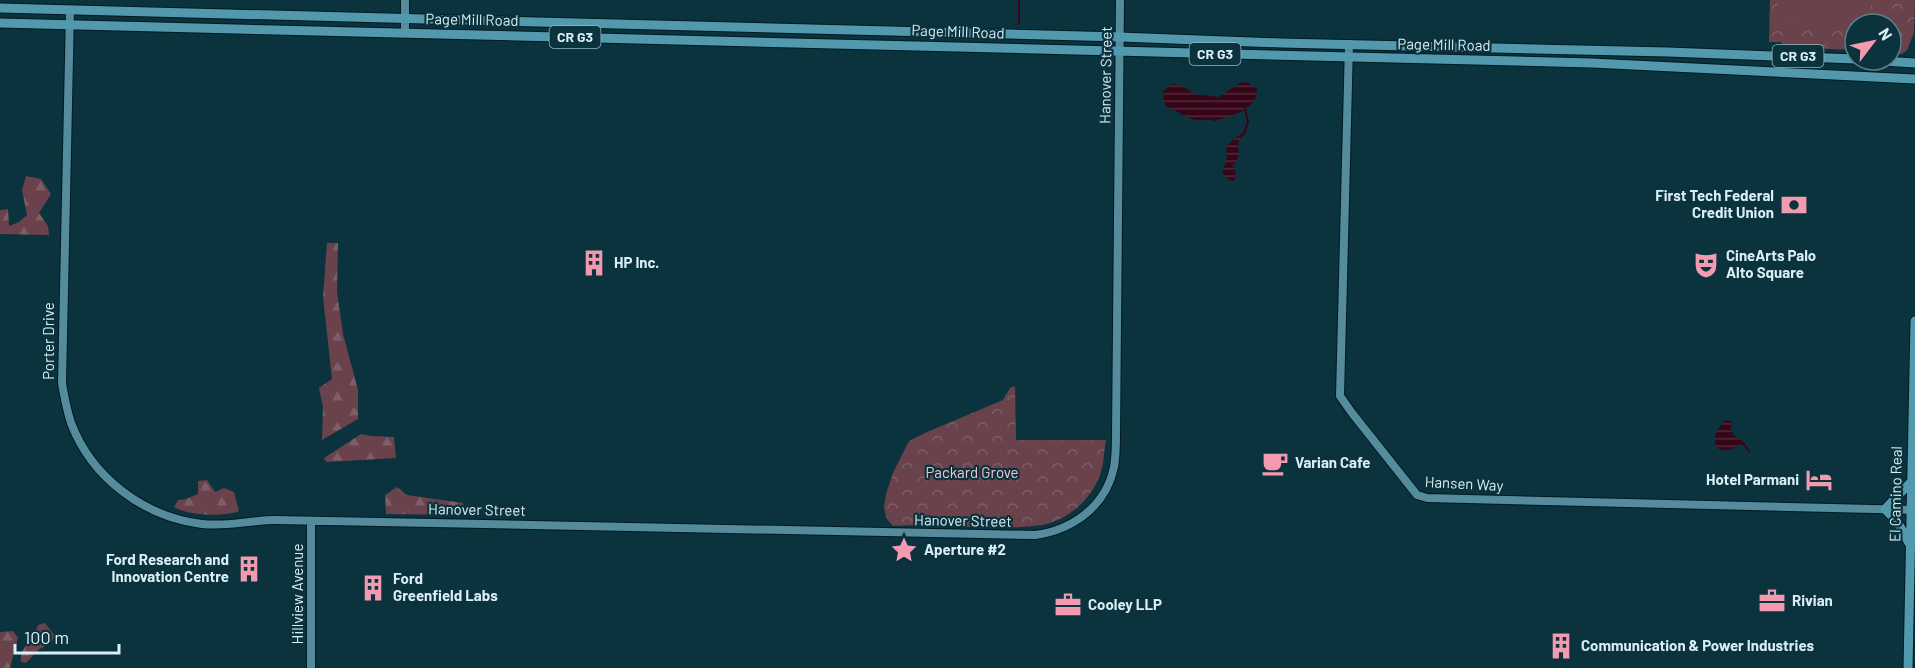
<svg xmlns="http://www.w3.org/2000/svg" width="1915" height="668" font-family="Barlow,sans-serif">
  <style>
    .forest { fill: url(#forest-firs) }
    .park { fill: url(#park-crowns) }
    .pitch { fill: #69424b }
    .water { fill: url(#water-rules) }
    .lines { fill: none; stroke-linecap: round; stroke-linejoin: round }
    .stream { stroke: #360517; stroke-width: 2 }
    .secondary-casing { stroke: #001a22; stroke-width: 10 }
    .primary-casing { stroke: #001a22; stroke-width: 11 }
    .secondary { stroke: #548c9b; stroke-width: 8 }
    .primary { stroke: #5399ad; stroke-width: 9 }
    .labels { text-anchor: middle; stroke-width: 4.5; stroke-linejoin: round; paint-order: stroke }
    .shield { fill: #0a333e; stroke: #9bb6be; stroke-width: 1.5 }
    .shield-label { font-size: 14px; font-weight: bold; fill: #d9eef5 }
    .street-label { font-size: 15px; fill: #d9eef5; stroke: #0a333e }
    .poi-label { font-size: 15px; font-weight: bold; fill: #d9eef5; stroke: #0a333e; text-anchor: start }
    .park-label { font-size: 15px; fill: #f8c1cd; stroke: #0a333e }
  </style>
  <defs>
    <pattern id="forest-firs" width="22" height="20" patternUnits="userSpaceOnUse" patternTransform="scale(1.5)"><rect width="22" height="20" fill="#69424b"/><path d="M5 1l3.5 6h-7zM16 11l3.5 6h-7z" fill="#7e5e66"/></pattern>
    <pattern id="park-crowns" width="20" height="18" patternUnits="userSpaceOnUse" patternTransform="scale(1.5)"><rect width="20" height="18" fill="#69424b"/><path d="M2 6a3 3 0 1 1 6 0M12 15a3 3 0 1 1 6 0" fill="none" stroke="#7e5e66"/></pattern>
    <pattern id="water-rules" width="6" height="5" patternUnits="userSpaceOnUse" patternTransform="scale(1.5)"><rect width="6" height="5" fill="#360517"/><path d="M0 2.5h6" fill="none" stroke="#522a39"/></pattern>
  </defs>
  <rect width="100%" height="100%" fill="#0a333e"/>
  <path class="forest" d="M26,176L41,179L51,194L39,213L48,226L49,235L0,234V210L8,209L9,226L19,222L27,215L22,190Z
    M327,243H338L337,292L343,334L358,390V419L322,440L323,407L319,388L332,379L323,297Z
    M361,434L371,436L394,437L396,458L326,462L324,458Z
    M207,480L215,492L224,488L234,492L239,511C224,517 189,516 174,507L178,500L186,499L198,494V481Z
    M397,487L407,495L463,503L465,515L386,514L385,495Z
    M45,623L55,636L51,643L38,650L26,663L21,662C19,648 34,638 38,625Z
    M13,631L18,638L10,668H0V632Z"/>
  <path class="park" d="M1770,0H1915L1914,33L1907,50L1902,54L1891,53V24H1855V50L1785,47L1781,42H1769Z
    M1015,386L1016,440H1106C1104,450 1104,462 1101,472C1093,498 1069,520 1042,525C993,532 942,523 893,526L886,518L884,507L886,494L893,473L909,441L927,432L1003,400L1010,388Z"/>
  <path class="pitch" d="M1778,0H1871V24L1777,22Z"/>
  <path class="water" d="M1247,82L1257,89C1258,110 1231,116 1215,121C1208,118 1202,121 1195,120C1186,117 1176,111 1167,107L1164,102L1163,91L1173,84L1183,86L1194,94L1219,97L1240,83Z
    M1243,132L1245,134C1233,144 1241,147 1238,157C1237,161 1234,163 1232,166L1236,168L1235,180L1231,181L1223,175V169L1227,159L1226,146Z
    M1727,420L1732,422L1731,431C1735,438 1742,439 1746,445L1745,447L1740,444C1731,452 1713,455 1715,437C1715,431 1720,429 1722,423Z"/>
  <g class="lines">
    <path class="stream" d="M1019,24V0
      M1244,134L1248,122L1245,109
      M1745,446L1749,451"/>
    <g class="secondary-casing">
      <path id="secondary" d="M405,0V33
        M70,11L62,383C64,396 67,410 71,423C92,478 144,517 202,524C227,527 251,520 276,520L1035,535C1073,530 1106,506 1114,467C1116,456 1116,445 1116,434L1120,0
        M1349,44L1340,396L1352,413L1417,495L1427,498L1915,510
        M311,668V521"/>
    </g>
    <g class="primary-casing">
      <path id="primary" d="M0,8L1120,37L1281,43L1668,52L1855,59
        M0,23L1592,63L1915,79
        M1866,60L1915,63
        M1909,543L1898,523L1885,509L1911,482
        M1908,668L1915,321"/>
    </g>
    <use href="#secondary" class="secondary"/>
    <use href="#primary" class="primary"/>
  </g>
  <defs>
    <g id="bank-bare" transform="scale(2.07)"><path d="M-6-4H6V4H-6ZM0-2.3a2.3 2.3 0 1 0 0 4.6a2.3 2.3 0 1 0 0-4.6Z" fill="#f29aaf" stroke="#0a333e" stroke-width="2.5" paint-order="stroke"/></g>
    <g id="building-bare" transform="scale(2.07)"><path d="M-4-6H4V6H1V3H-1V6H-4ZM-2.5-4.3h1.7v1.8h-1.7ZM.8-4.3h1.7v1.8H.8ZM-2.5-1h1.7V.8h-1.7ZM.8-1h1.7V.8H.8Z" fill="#f29aaf" stroke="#0a333e" stroke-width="2.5" paint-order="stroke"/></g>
    <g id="theatre-bare" transform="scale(2.07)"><path d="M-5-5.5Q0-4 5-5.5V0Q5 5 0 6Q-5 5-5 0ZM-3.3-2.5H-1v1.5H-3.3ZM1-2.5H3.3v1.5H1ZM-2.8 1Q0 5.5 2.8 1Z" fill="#f29aaf" stroke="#0a333e" stroke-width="2.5" paint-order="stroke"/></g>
    <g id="cafe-bare" transform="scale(2.07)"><path d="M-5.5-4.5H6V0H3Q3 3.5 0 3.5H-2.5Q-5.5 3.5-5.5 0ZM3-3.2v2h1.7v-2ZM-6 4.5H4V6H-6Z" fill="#f29aaf" stroke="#0a333e" stroke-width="2.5" paint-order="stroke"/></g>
    <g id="hotel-bare" transform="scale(2.07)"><path d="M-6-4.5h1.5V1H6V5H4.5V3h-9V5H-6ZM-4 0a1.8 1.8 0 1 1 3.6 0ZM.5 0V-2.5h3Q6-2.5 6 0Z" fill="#f29aaf" stroke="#0a333e" stroke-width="2.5" paint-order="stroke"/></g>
    <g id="sight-bare" transform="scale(2.07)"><path d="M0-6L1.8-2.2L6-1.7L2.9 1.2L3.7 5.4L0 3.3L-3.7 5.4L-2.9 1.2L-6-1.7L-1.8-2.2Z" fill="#f29aaf" stroke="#0a333e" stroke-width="2.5" paint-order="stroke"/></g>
    <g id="office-bare" transform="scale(2.07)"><path d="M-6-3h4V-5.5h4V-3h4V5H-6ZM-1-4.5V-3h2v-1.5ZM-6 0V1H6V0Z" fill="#f29aaf" stroke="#0a333e" stroke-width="2.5" paint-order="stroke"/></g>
  </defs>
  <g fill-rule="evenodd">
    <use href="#bank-bare" x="1794" y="205"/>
    <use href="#building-bare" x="594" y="263"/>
    <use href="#theatre-bare" x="1706" y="265"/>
    <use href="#cafe-bare" x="1275" y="463"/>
    <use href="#hotel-bare" x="1819" y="480"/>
    <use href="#sight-bare" x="904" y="550"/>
    <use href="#building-bare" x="249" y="569"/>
    <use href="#building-bare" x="373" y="588"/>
    <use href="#office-bare" x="1772" y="601"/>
    <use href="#office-bare" x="1068" y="605"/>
    <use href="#building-bare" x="1561" y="646"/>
  </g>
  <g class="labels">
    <g class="shield">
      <rect x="549.5" y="26" width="51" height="22" rx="4.5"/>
      <rect x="1189.5" y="43" width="51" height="22" rx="4.5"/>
      <rect x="1772.5" y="45" width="51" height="22" rx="4.5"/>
    </g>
    <g class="shield-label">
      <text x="575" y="42">CR G3</text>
      <text x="1215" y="59">CR G3</text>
      <text x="1798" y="61">CR G3</text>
    </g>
    <g class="street-label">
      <text transform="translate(472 20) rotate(1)" y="5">Page Mill Road</text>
      <text transform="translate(958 32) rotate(2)" y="5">Page Mill Road</text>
      <text transform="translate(1444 45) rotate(1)" y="5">Page Mill Road</text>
      <text transform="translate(1106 75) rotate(-89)" y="5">Hanover Street</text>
      <text transform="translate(49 341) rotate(-90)" y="5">Porter Drive</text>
      <text transform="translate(1464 484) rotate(3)" y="5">Hansen Way</text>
      <text transform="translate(1896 494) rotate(-89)" y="5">El Camino Real</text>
      <text transform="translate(477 510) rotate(1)" y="5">Hanover Street</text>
      <text transform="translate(963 521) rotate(1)" y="5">Hanover Street</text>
      <text transform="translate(298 594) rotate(-90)" y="5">Hillview Avenue</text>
    </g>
    <g class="poi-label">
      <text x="1774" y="201" text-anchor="end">First Tech Federal<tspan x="1774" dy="17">Credit Union</tspan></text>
      <text x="1726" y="261">CineArts Palo<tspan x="1726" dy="17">Alto Square</tspan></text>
      <text x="614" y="268">HP Inc.</text>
      <text x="1295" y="468">Varian Cafe</text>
      <text x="1799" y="485" text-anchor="end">Hotel Parmani</text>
      <text x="924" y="555">Aperture #2</text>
      <text x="229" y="565" text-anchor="end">Ford Research and<tspan x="229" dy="17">Innovation Centre</tspan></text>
      <text x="393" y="584">Ford<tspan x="393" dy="17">Greenfield Labs</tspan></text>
      <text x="1792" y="606">Rivian</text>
      <text x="1088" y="610">Cooley LLP</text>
      <text x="1581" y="651">Communication &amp; Power Industries</text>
    </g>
    <g class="park-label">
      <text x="972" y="478">Packard Grove</text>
    </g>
  </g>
  <g transform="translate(1873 42) rotate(58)"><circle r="28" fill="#0a333e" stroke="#5d7e87" stroke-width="1.5"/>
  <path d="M0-4.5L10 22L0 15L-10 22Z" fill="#f29aaf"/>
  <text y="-9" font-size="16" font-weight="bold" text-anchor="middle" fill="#d9eef5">N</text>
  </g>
  <path d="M15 644v9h104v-9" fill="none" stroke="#d9eef5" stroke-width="3"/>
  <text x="24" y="644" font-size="18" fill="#d9eef5" stroke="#0a333e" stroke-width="4.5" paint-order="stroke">100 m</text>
</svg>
